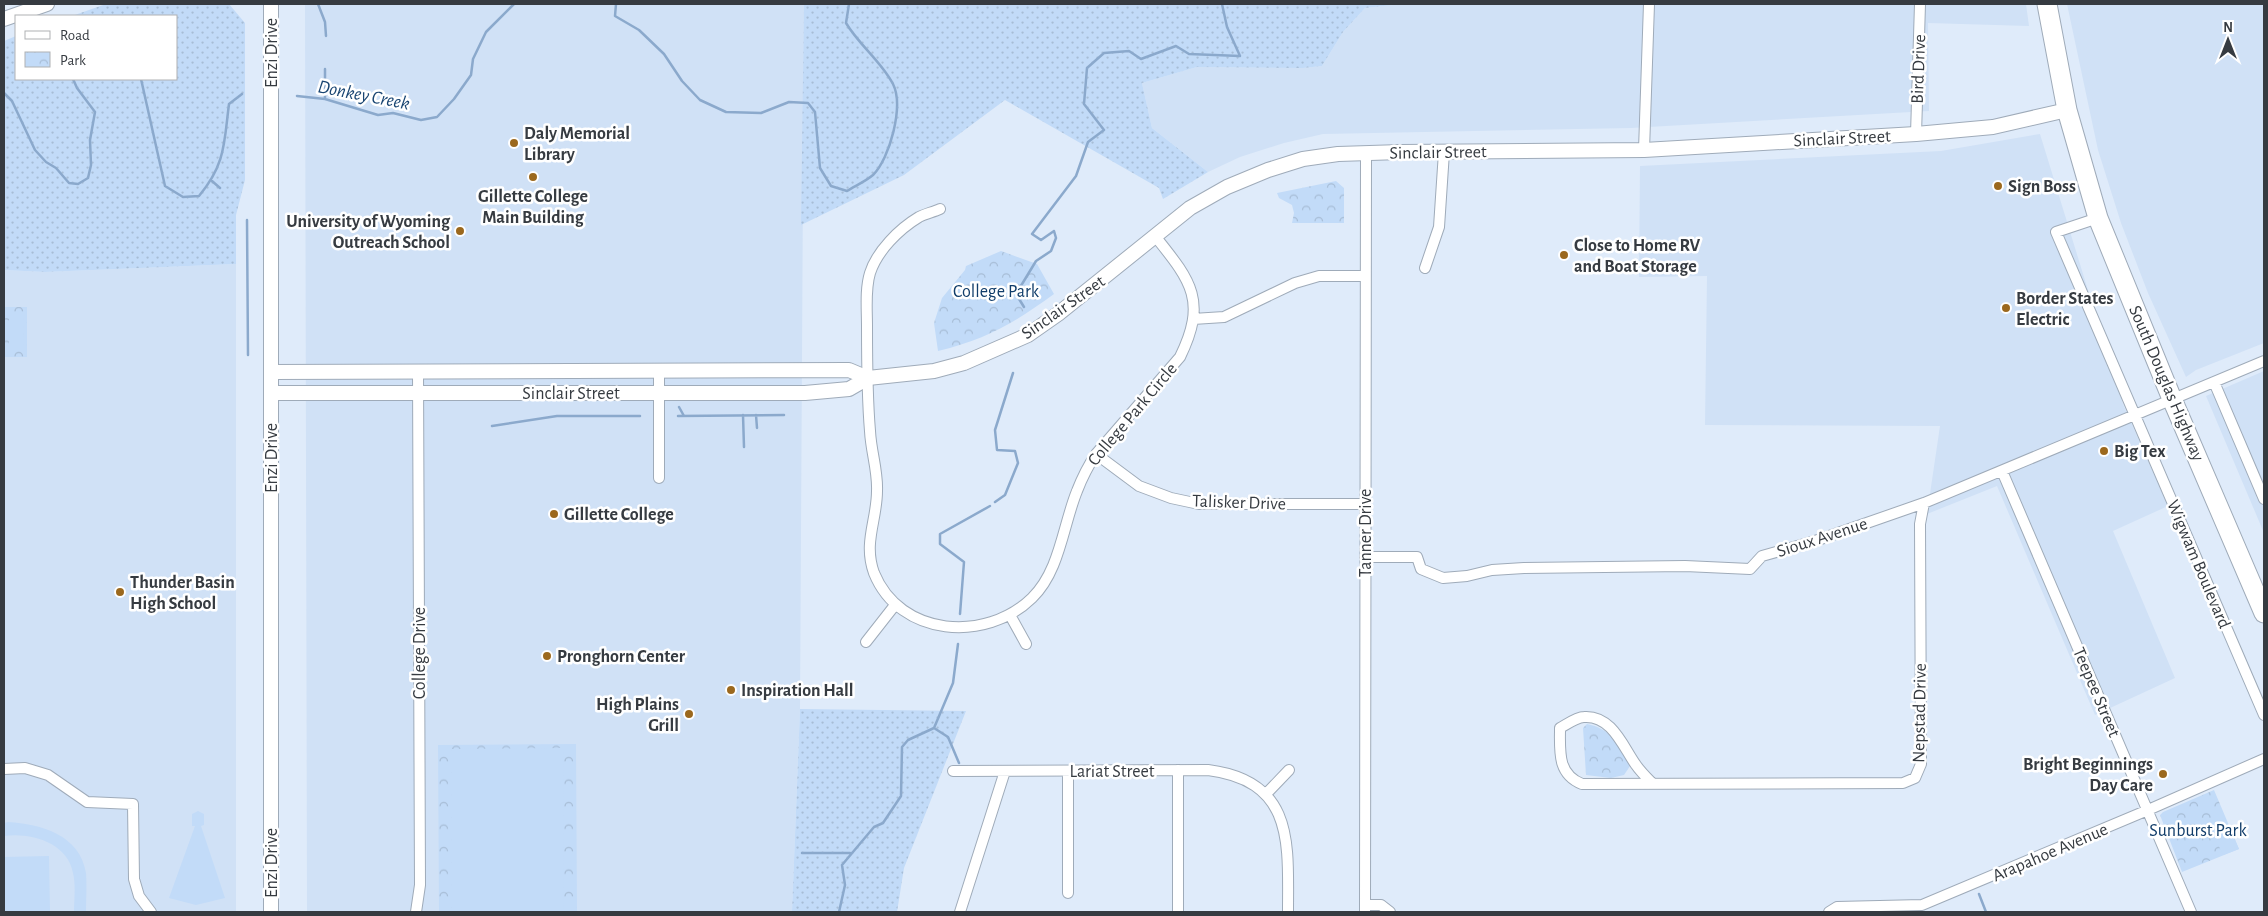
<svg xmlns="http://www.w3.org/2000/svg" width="2268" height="916" font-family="'Alegreya Sans',sans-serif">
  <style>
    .built { fill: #d0e1f6 }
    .grass { fill: url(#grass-dots) }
    .park { fill: url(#park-crowns) }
    .garden { fill: #c2dbf8 }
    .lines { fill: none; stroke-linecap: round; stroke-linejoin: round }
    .stream { stroke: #8ba9cc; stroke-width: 2.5 }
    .street-casing { stroke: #9fabb9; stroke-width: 12 }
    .secondary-casing { stroke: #9fabb9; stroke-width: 16 }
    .highway-casing { stroke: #9fabb9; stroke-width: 21 }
    .street { stroke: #fff; stroke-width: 10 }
    .secondary { stroke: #fff; stroke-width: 14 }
    .highway { stroke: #fff; stroke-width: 19 }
    .poi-dot { fill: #9b681d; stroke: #fff; stroke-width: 2 }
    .labels { text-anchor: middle; stroke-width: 5; stroke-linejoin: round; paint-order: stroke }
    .street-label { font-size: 18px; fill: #363b41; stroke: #fff }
    .poi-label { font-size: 18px; font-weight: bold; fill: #363b41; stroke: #fff; text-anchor: start }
    .park-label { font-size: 18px; fill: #113d6a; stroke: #fff }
    .water-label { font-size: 19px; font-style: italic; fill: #194572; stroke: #fff }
  </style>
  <defs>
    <pattern id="grass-dots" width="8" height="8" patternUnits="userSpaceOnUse" patternTransform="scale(1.25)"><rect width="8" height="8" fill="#c2dbf8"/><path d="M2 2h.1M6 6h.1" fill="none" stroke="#a7bdd6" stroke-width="1.8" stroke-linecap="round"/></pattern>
    <pattern id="park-crowns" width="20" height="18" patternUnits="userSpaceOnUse" patternTransform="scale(1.25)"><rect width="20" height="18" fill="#c2dbf8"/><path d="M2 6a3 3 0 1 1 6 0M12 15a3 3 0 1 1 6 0" fill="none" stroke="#a7bdd6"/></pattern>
  </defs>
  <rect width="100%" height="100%" fill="#dfebfa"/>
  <path class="built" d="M305,4H804L800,709L792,912H307Z
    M1402,4H2026L2029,26L1928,23L1929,111L1631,128L1323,134L1284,143L1240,157L1208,172L1152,128L1142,83L1197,67L1303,68L1322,66L1343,32L1365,8Z
    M2067,4H2264V343L2196,370L2186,377L2148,293L2121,223L2098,150Z
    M2040,134L2123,404L2168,506L2113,531L2175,678L2095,715L1997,486L1927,514L1940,426L1705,425L1707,276L1639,277L1640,166L1941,151Z
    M236,264V912H4V270L45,272Z
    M2264,371V533L2206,396Z"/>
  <path class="grass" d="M106,4H229L245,23V180L236,215V264L45,272L4,270V41L16,36V79H176V16H72Z
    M804,4H1402L1365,8L1343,32L1322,66L1303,68L1197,67L1142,83L1152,128L1208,172L1163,199L1159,188L1005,100L904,175L801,225Z
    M800,709L966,711L904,868L897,912H792Z"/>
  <path class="park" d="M1336,181L1344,188V223H1292L1294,213L1292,205L1279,198L1277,193Z
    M1001,251L1037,264L1054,294C1014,323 987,339 938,351L934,323L942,298L965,270L966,266Z
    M4,307H27V357H4Z
    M1587,724C1610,728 1621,746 1630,766L1624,775L1611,778L1586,775L1583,728Z
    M576,744L577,912H439L438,745Z
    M2214,790L2239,849L2182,872L2160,815L2163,812Z"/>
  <path class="garden" d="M9,315H24L23,348H9Z
    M563,748L564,912H452V749Z
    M198,811L204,814V825L201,826L225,898L196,905L169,898L195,826H192V814Z
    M8,822C41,824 80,835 86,873C87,886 86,900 86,912H74C74,900 76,885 73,873C68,843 31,832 4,836V823Z
    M2232,833L2239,849L2223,855L2216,840Z
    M49,856L50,912H4V857Z"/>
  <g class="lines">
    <path class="stream" d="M318,4L325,22L326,36
      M616,4L615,16L639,30L664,54L682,81L700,100L726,112L761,113L789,102L808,103L815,112L820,168L831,186L847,191C855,186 866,181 873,175C890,158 904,106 893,84C881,61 859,45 846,23L849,4
      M325,69V99
      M141,79L165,186L183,197L199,196C226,164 224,142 229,104L242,94
      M4,93L12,101L35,150L46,162L56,168L69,183L78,184L88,178L91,165L90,140L95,112L77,88L73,79
      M297,96L325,99L378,115L393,113L421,120L437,117L454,99L471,75L473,59L486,32L514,4
      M212,181L220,188
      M247,220L248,355
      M1024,307L1016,294L1036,261L1051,251L1056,238L1054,231L1041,240L1032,234L1076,176L1088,142L1104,130L1084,104L1087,68L1104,53L1129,51L1141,59L1176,46L1189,54L1240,56L1227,27L1222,4
      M679,407L684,416
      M743,415L744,447
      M756,415L757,428
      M678,416L784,415
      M492,426L557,416H640
      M995,502L1005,495L1018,463L1015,451L997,450L995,430L1013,373
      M960,614L964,562L940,544V534L990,506
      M934,728L948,737L959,763
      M802,853H850
      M1979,894L1986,912
      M839,912L845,885L842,865L874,827L883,823L901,796L902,747L908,740L934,728L953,683L958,644"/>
    <g class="street-casing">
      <path id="street" d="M1916,134L1920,4
        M1644,150L1649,4
        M940,209C933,212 925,214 919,217C899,229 877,251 870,273C865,289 867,309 867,326C867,361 867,396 870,431C871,452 878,471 877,491C877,520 863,543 874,573C900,637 986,643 1032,598C1060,571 1063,525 1077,491C1082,478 1088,466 1096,454L1180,357C1208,300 1190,280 1155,236
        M2098,218L2056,232L2264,715
        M1425,268L1439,227L1444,152
        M1193,319L1224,317L1295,283L1319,276H1365
        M2214,382L2264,499
        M1096,454L1139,486L1171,498L1199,504H1365
        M2002,471L2191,912
        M659,478V371
        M1365,557H1417L1421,569L1443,578L1467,576L1492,570L1524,568L1685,566L1750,569L1762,556L1815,541L1924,503L2264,361
        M1010,615L1026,644
        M866,642L895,605
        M4,769L25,768L48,775L87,802L133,804L134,879L139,896L151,912
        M953,771L1208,770C1295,781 1288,844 1288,912
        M1652,783C1646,777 1640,771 1636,765C1623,747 1612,715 1584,717C1577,717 1567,724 1560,728C1560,751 1557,774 1582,784L1903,783L1915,778L1921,764L1920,524L1924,503
        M1266,794L1289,770
        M1068,893V771
        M1365,905H1381L1390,912
        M416,912L420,885L418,371
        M960,912L1005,771
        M1178,912V770
        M1365,912L1366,153
        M1829,912L1837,907L1922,905L2148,810L2264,759"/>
    </g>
    <g class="secondary-casing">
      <path id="secondary" d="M4,19L47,4
        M271,372L849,370L868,378L934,371L964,363L1028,335L1058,314L1190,208L1227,187L1268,170L1303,159L1338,154L1401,152L1644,150L1916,134L1993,127L2067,110
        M271,393H805L849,389L868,378
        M271,912V4"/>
    </g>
    <g class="highway-casing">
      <path id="highway" d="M2047,4L2067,110L2098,218L2172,399L2264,613"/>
    </g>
    <use href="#street" class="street"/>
    <use href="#secondary" class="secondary"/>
    <use href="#highway" class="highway"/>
  </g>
  <g class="poi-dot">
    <circle cx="514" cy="143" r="5"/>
    <circle cx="533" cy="177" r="5"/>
    <circle cx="1998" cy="186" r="5"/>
    <circle cx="460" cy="231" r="5"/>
    <circle cx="1564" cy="255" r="5"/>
    <circle cx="2006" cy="308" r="5"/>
    <circle cx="2104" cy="451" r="5"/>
    <circle cx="554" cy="514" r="5"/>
    <circle cx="120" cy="592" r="5"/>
    <circle cx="547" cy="656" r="5"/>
    <circle cx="731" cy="690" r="5"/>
    <circle cx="689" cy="714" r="5"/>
    <circle cx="2163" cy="774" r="5"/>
  </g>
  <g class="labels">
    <g class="street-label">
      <text transform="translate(271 53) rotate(-90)" y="6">Enzi Drive</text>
      <text transform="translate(1918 69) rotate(-88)" y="6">Bird Drive</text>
      <text transform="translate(1842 138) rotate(-3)" y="6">Sinclair Street</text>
      <text transform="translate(1438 152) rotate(-1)" y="6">Sinclair Street</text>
      <text transform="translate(1063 307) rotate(-35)" y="6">Sinclair Street</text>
      <text transform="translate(2167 383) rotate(67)" y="6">South Douglas Highway</text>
      <text x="571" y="399">Sinclair Street</text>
      <text transform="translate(1132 414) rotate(-50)" y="6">College Park Circle</text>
      <text transform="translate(271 458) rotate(-90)" y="6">Enzi Drive</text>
      <text transform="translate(1239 502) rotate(2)" y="6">Talisker Drive</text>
      <text transform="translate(1365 533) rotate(-90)" y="6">Tanner Drive</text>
      <text transform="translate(1822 537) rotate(-18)" y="6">Sioux Avenue</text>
      <text transform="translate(2199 564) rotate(67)" y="6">Wigwam Boulevard</text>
      <text transform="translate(419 653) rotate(-90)" y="6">College Drive</text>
      <text transform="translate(2097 692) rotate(67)" y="6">Teepee Street</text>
      <text transform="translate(1919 713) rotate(-89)" y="6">Nepstad Drive</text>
      <text x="1112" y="777">Lariat Street</text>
      <text transform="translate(2050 852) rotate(-23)" y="6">Arapahoe Avenue</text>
      <text transform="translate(271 863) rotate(-90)" y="6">Enzi Drive</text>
    </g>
    <g class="poi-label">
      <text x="524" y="139">Daly Memorial<tspan x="524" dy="21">Library</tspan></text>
      <text x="2008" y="192">Sign Boss</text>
      <text x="533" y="202" text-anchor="middle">Gillette College<tspan x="533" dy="21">Main Building</tspan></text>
      <text x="450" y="227" text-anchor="end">University of Wyoming<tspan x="450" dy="21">Outreach School</tspan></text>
      <text x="1574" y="251">Close to Home RV<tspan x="1574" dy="21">and Boat Storage</tspan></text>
      <text x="2016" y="304">Border States<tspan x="2016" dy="21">Electric</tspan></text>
      <text x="2114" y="457">Big Tex</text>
      <text x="564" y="520">Gillette College</text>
      <text x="130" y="588">Thunder Basin<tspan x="130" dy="21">High School</tspan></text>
      <text x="557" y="662">Pronghorn Center</text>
      <text x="741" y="696">Inspiration Hall</text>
      <text x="679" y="710" text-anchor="end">High Plains<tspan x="679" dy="21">Grill</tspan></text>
      <text x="2153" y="770" text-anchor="end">Bright Beginnings<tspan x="2153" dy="21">Day Care</tspan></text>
    </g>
    <g class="park-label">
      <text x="996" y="297">College Park</text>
      <text x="2198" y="836">Sunburst Park</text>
    </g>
    <g class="water-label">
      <text transform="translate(364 94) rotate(11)" y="7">Donkey Creek</text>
    </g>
  </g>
  <rect width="2268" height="916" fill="none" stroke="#363b41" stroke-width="10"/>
  <rect x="15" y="15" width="162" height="65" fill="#ffffff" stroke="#afb1b3"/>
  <rect x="25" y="31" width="25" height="8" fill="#ffffff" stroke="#afb1b3"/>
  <text x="60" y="40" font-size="15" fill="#363b41">Road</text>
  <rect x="25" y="52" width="25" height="15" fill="url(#park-crowns)" stroke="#afb1b3"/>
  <text x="60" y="65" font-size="15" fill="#363b41">Park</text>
  <g transform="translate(2228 40)" stroke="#ffffff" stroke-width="4" paint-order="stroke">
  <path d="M0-4L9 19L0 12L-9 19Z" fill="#363b41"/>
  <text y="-8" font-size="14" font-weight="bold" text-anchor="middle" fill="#363b41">N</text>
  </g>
</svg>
